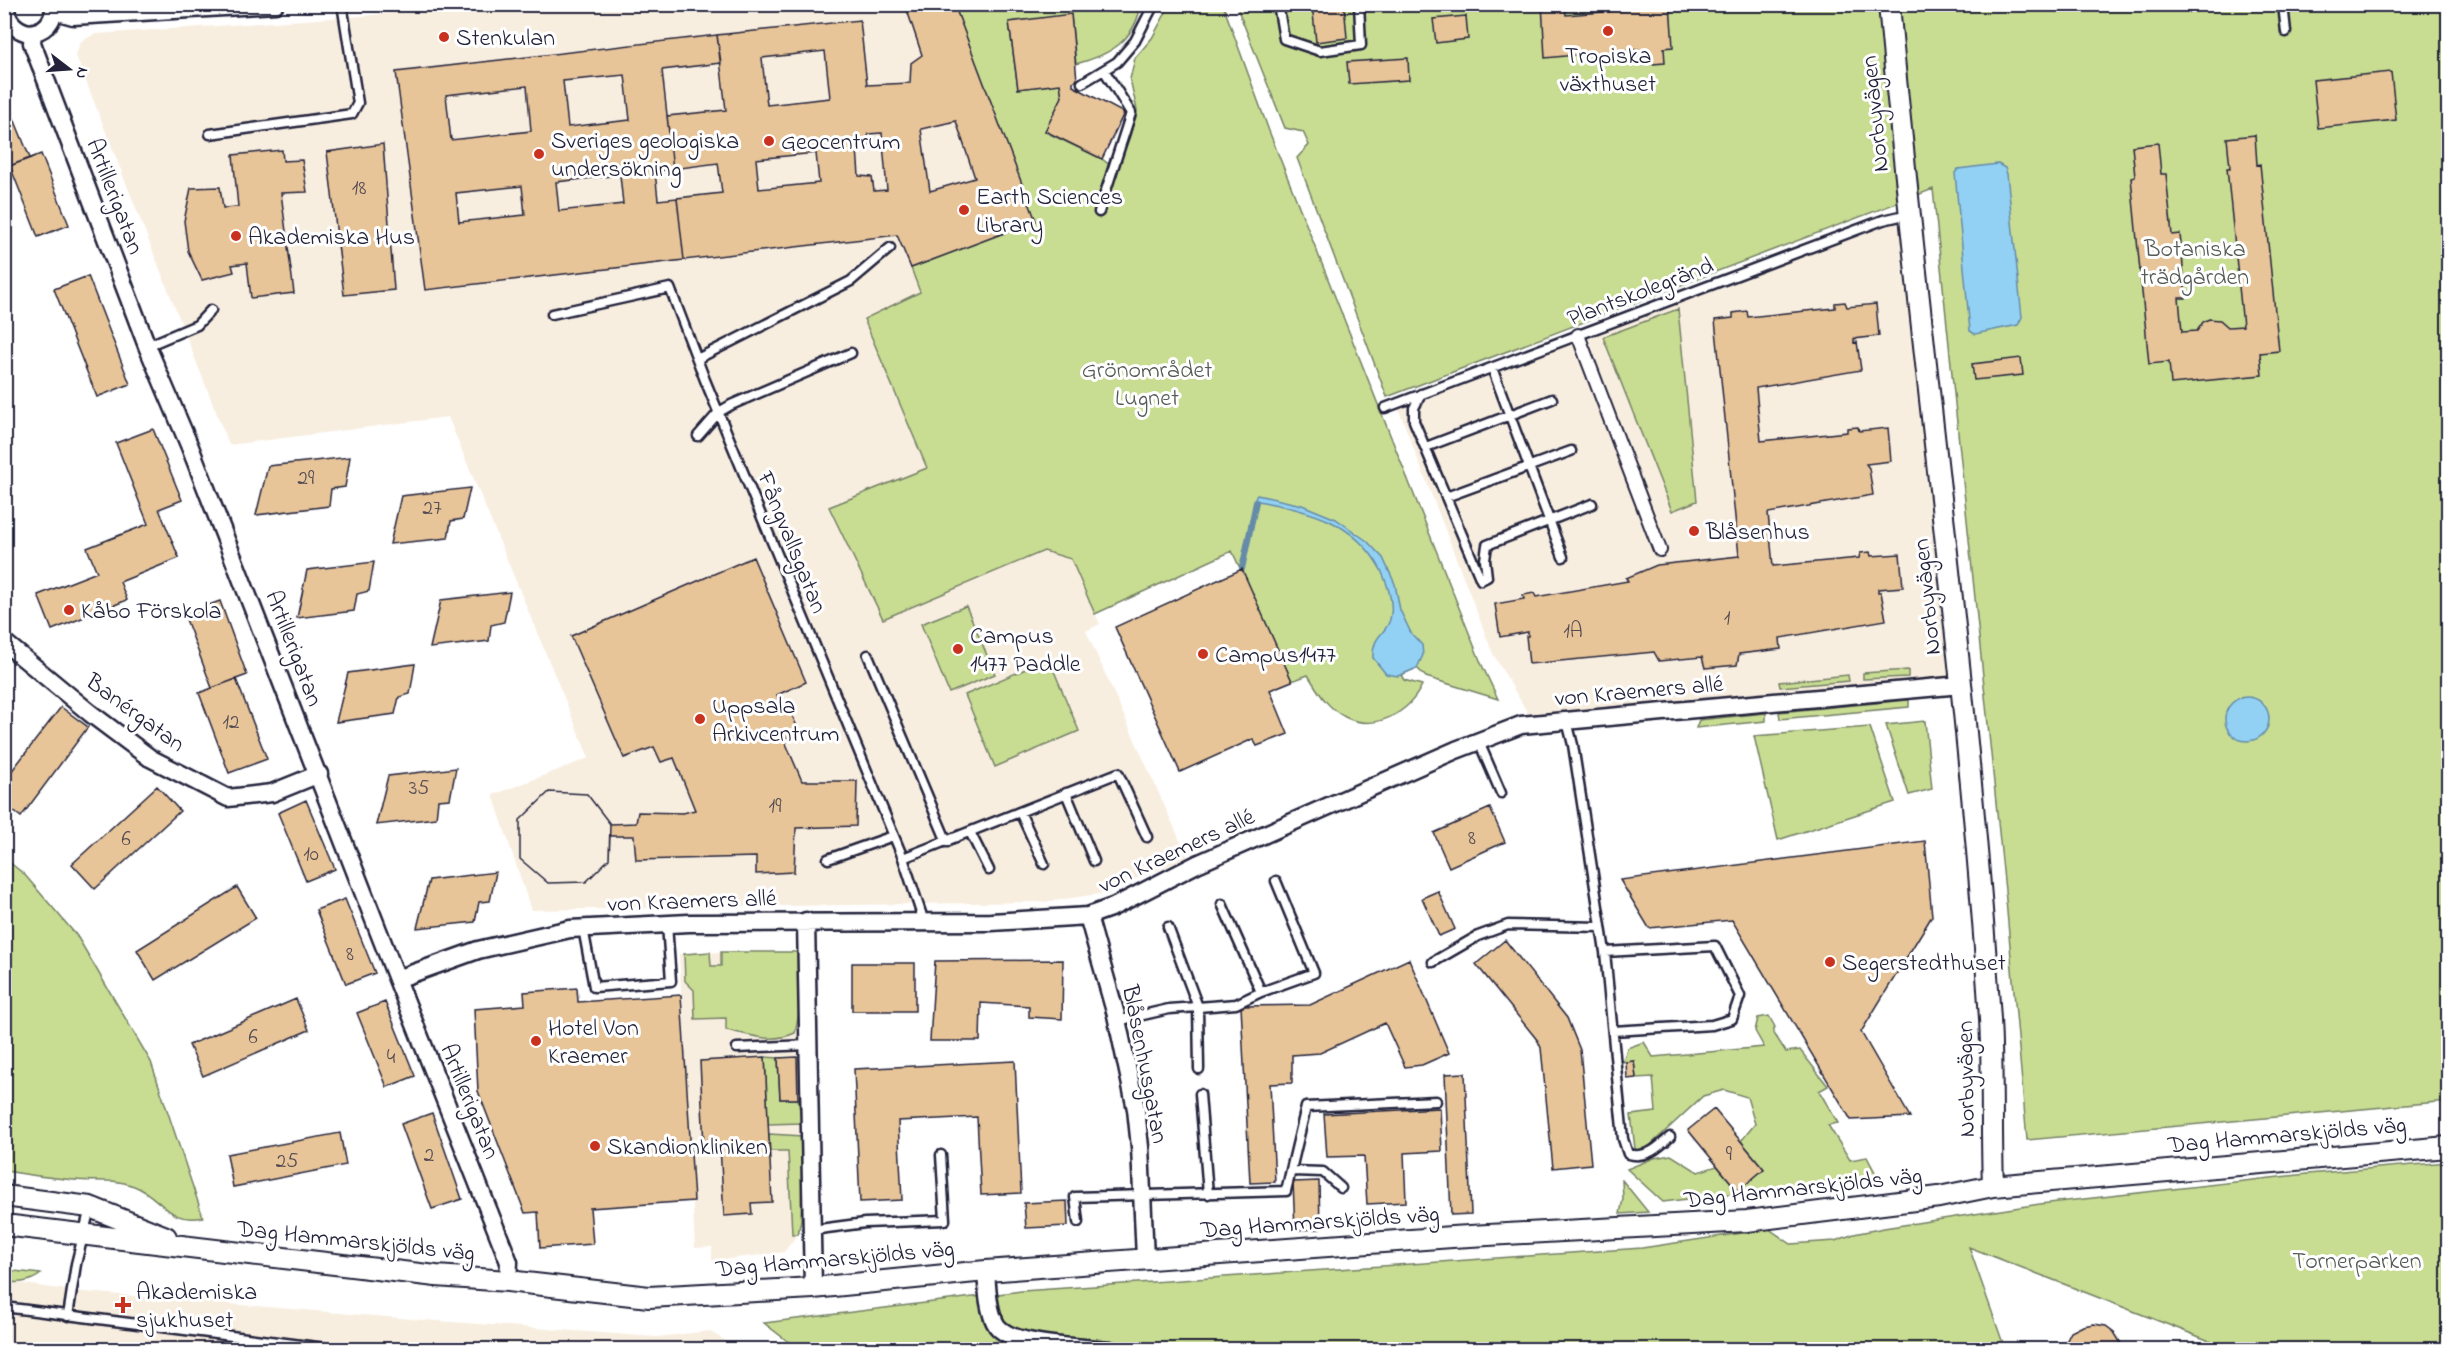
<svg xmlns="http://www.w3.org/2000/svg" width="2453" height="1354" font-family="'Indie Flower',sans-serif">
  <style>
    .built { fill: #f8eee0 }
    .green { fill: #c8dd92; stroke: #758066; stroke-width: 1.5 }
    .water { fill: #92d1f3; stroke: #658ba9; stroke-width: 1.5 }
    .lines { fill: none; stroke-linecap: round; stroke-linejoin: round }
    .stream { stroke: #658ba9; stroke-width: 6 }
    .building { fill: #e8c599; stroke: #22223b; stroke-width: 1.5; fill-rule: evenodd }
    .service-casing { stroke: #22223b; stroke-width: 13 }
    .pedestrian-casing { stroke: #22223b; stroke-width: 16 }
    .minor-casing { stroke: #22223b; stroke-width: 21 }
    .tertiary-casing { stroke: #22223b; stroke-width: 24 }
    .service { stroke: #fff; stroke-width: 8 }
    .pedestrian { stroke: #fff; stroke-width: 12 }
    .minor { stroke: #fff; stroke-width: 16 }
    .tertiary { stroke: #fff; stroke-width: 20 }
    .poi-dot { fill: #c8321e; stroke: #fff; stroke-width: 2 }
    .labels { text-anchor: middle; stroke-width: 6; stroke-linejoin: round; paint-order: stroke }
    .number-label { font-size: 21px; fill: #544b52 }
    .poi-label { font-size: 24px; fill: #22223b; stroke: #fff; text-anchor: start }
    .street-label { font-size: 24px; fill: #22223b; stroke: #fff }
    .park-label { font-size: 24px; fill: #545a55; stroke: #fff }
  </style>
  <rect width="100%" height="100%" fill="#fff"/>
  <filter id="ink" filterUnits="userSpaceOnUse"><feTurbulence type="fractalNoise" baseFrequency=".0167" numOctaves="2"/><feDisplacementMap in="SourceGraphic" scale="12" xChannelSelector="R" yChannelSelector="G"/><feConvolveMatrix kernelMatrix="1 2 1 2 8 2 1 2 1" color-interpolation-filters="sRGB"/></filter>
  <g filter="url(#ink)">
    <path class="built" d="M478,5H954L1036,221L911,268L920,292L865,319L928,469L829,506L883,619L1044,551L1071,559L1100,624L1086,631L1188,858L1099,894L1043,902L531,910L493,795L589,758L448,417L229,445L76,56L80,42L95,34L361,16Z
      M1907,218L1957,679L1530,717L1493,654L1398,408Z
      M721,952H798L803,1136L801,1220L798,1234L784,1252L712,1261V1247L695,1248L679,954Z
      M5,1281L74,1291L411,1319L657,1337L709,1331L739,1349L5,1350Z"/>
    <path class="green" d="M954,5H1141C1134,42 1109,55 1076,64L1071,15L1009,22L1018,89L1060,84L1062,97L1045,132L1102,159L1116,170L1130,136L1137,110L1130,79L1135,58L1152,38L1170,5H1223L1269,131L1481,663L1498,699L1426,677L1417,668L1401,675L1404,680L1422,685C1409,713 1375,732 1345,717C1327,708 1318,691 1308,675L1292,681L1232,551L1095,614L1071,559L1044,551L883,619L829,507L927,468L864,319L920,292L911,268L1035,221Z
      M1236,5H2444L2448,53V1101L2027,1140L2006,900L1933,189L1387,397L1297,158L1309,145L1303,132L1285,128Z
      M1678,309L1697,501L1672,511L1603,337Z
      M966,606L995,674L949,693L921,624Z
      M1049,659L1079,731L995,767L965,695Z
      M1908,670V677L1863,679V673Z
      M1848,675L1849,681L1780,687L1779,682Z
      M1909,700V707L1780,719L1779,712Z
      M1766,713V721L1696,728L1699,720Z
      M1925,721L1932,789L1909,795L1886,725Z
      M1870,727L1895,802L1778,840L1754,736Z
      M4,858L24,874L77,936L151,1062L203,1217C168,1225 161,1196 134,1186C113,1178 96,1182 74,1180C51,1178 28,1175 5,1171Z
      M710,952L711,966H721V952H798L799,1013L795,1033C770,1044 752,1035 726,1030V1018L695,1019L694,990L685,981L684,954Z
      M1769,1016L1775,1027L1773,1032L1786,1052L1800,1050L1828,1086L1819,1091L1838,1123L1828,1125L1850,1160L1867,1157L1877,1176L1663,1202L1627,1169L1654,1158L1671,1155L1698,1172L1717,1166L1738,1191L1764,1169L1741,1141L1755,1124L1747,1097L1724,1090L1703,1096L1643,1152L1635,1149L1631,1115L1656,1112L1653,1077L1636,1078L1634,1061L1623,1062L1627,1048L1644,1042L1653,1057L1764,1047L1755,1031L1758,1018Z
      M765,1057L778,1058L780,1099H798L802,1123L768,1124Z
      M769,1134L803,1136L801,1220L798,1234H792L788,1151H770Z
      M2448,1162V1349H2222L2215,1343L1969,1247L2005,1349L799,1350L764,1323L1022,1291L1642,1248L1769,1229L1791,1244L1835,1241L1854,1234L1884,1228L2040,1204L2307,1174Z
      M1622,1180L1648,1212L1620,1214L1623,1199Z
      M5,1270L41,1274C29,1283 19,1283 5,1282Z"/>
    <path class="water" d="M1998,164L2005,168L2007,174L2022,317L2018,325L1975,334L1970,331L1955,173L1958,169Z
      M1257,495L1302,505L1336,519L1367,541L1383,558L1395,584L1400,610L1411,633L1422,645L1423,655L1417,668L1398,676L1386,674L1373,658C1372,632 1389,635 1391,614C1393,600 1387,583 1381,570C1355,521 1308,510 1258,501L1256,502L1254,500Z
      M2225 719a22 22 0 1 1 44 0a22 22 0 1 1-44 0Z"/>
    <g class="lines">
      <path class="stream" d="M1242,569L1256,502"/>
    </g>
    <path class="building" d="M905,4H954L1036,221L911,268L897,235L684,260L677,198L722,193L718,163L673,169L667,116L726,110L717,35L860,20L867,85L910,83L911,63L922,55ZM825,51L830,98L767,105L762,58ZM956,121L975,178L930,191L921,129ZM882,133L887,190L874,191L872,177L859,176L857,148L869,147L868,134ZM816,153L819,183L759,189L756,159Z
      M1312,4H1344L1347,38L1316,42Z
      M1453,4H1485V7L1454,11Z
      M1542,4H1564L1566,15L1626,10L1625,4H1670L1673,47L1664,48L1665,63L1640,65L1638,49L1545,58Z
      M1071,14L1077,80L1073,82V86L1124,113L1102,159L1045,131L1062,97L1060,84L1018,89L1009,22Z
      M1466,16L1468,39L1436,43L1433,19Z
      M717,35L721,63L662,70L673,169L655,171L658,200L677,198L684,260L425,290L396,72ZM625,75L630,120L568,127L563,81ZM527,86L531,131L451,140L446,95ZM620,175L623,204L559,211L556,182ZM522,186L525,215L459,222L456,193Z
      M1408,58L1409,80L1349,84L1347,62Z
      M2391,72L2396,120L2318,128L2313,80Z
      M4,94L30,158L4,168Z
      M2255,135L2257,165L2260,164L2279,351L2260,353L2262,375L2171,384L2169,362L2149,364L2131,178L2135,177L2132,146L2158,143L2161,174H2166L2172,235L2180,234L2186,298H2179L2182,332L2197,331L2203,322L2209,319L2220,320L2228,327L2243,326L2227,168H2230L2227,138Z
      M383,144L394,290L344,295L327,152Z
      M282,150L283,161L302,160L307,192L281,193L294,293L251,298L247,263L232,265L234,272L202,280L188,251L184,221L191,188L220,187L223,208L238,207L233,155Z
      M41,154L69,225L38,237L10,166Z
      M88,276L130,384L97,397L54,289Z
      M1845,302L1847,307L1876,304L1879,336L1854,339V343L1857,342L1861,370L1756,388L1761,441L1847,432V428L1858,427L1859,431L1888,428L1891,461L1866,464L1869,468L1873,495L1768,513L1773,566L1859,558L1860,553L1870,552L1871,556L1900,554L1903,587L1878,589V592H1881L1886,620L1780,638L1781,649L1739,654L1737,665L1705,668L1702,657L1659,661L1654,652L1529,664L1526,636H1528V632L1500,637L1495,604L1524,599L1523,595L1534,593L1536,597L1628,581L1626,578L1657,565L1739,556L1715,320L1733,318V313L1747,311L1748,317L1835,308V303Z
      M2021,358L2023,375L1974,380L1972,364Z
      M153,429L182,500L159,509L179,558L120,582L127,600L52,630L38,595L97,572L87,548L148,524L116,443Z
      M350,457L345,487L331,489L329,506L256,515L268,466Z
      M470,488L463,519L451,521L448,538L390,544L401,496Z
      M753,557L806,682L777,695L781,706L787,704L799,731L784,739L802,781H857L856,826L796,828L794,872L756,874V857L636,860L634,836H610L609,859L586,882L548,883L520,859V820L549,792L587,794L610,824L636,823L638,812L683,813L695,810L674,758L661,762L654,747L624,758L571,636Z
      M374,562L369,591L357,594L354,611L297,618L307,570Z
      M1242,569L1292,681L1270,690L1288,734L1257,746L1253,739L1180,772L1115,627Z
      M510,592L504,622L491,625L489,641L430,648L441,600Z
      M220,601L247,675L212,688L184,614Z
      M415,664L410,694L399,697L395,714L336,722L348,673Z
      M236,679L267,759L229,773L199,693Z
      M61,707L88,727L21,817L4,804V781Z
      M456,768L450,799L438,800L436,818L376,825L388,776Z
      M157,786L180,811L95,889L72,864Z
      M549,792L587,794L610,824L609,859L586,882L548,883L520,859V820Z
      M306,800L335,869L306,881L278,813Z
      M1490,808L1505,842L1449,867L1434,833Z
      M1925,841L1932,916L1861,1032L1910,1117L1851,1120L1732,920L1649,928L1620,880Z
      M496,872L490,901L479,902L475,922L417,928L429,880Z
      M237,887L256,918L155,980L137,950Z
      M1438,891L1455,929L1439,936L1422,898Z
      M345,899L375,973L346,984L316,910Z
      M1505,940L1567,1018L1580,1050L1591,1164L1553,1168L1541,1048L1538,1041L1476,964Z
      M1409,959L1449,1053L1422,1065L1405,1067L1385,1023L1320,1053L1292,1055V1083L1270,1084L1275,1182L1250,1183L1241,1006L1310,1005Z
      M1063,960L1062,1019L1029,1017V1006L981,1003L980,1041H930L935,961Z
      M852,963H915V1011H852Z
      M577,988L578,1002L681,995L694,1201L590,1208L593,1244L540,1248L538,1212L525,1213L478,1091L474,1009L525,1005L524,992Z
      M296,999L309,1030L203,1076L189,1045Z
      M385,1002L415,1076L387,1087L357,1013Z
      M765,1057L772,1202L751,1203L752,1214L724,1216L720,1146L704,1147L700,1061Z
      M797,1057L798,1099H780L778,1058Z
      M1015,1061L1021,1193L981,1195L977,1117L898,1121L902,1200L860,1202L854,1069Z
      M1634,1061L1636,1078L1627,1079L1626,1062Z
      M1465,1073L1471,1214L1451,1215L1445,1074Z
      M1440,1108L1442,1151L1404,1153L1406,1202L1367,1204L1364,1156L1327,1157L1324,1114Z
      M1714,1109L1764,1169L1738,1191L1688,1130Z
      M432,1113L462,1199L432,1209L401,1124Z
      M340,1133L346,1165L233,1187L227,1154Z
      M1319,1181L1320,1229L1295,1230L1293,1182Z
      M1067,1201L1068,1226L1026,1228L1024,1203Z
      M2094,1324L2106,1326L2114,1332L2125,1350H2062L2071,1332L2083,1326Z
      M2187,1345L2188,1350H2131Z"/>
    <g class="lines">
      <g class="service-casing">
        <path id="service" d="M1278,4L1284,39L1320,51L1361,45L1359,4
          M2283,4L2286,32
          M1082,83L1117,62L1135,41L1154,4
          M210,134L352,114L358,103L342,4
          M1099,212L1131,113L1104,70
          M552,314L670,288L705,380L903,858L924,922
          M147,346L197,325L211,310
          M697,359L851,281L890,248
          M1492,368L1563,557
          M1421,394L1414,408V421L1481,580L1487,577L1485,560L1487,545L1592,504
          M1385,408L1883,220L1909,214
          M698,436L719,412L731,405L851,353
          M1426,447L1552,399
          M1446,497L1571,451
          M868,655L947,842
          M1567,721L1573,745L1605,952L1623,1139L1628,1154C1647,1159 1657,1148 1670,1137
          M1479,742L1501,793
          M1066,793L1094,861
          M1020,812L1044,864
          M970,832L989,870
          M903,858L1118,773L1147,837
          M828,859L893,836
          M1222,904L1261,992
          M583,928L594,987L671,981L667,924
          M1605,952L1715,946L1740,996L1732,1019L1712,1025L1613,1031
          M1433,962L1478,936L1508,925L1601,927
          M1117,1021L1169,1009L1198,1007L1168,927
          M737,1048L808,1045
          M1199,1069L1198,1007L1236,1004L1261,992L1314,973L1276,881
          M1200,1094L1208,1194
          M1292,1171L1323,1172L1341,1188
          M1078,1222L1075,1197L1286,1191L1306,1107L1436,1101
          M812,1230L865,1223L945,1220L941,1155
          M4,1307L341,1350
          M68,1316L76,1264L90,1208"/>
      </g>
      <g class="pedestrian-casing">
        <path id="pedestrian" d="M1578,335L1660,550"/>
      </g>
      <g class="minor-casing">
        <path id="minor" d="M6,4C5,20 14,29 28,33C44,32 55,22 54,4
          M55,11L73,16L275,4
          M33,33L32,43L147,346L190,447L397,979L509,1262L508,1281
          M4,642L90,713L150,758L228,798L272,793L319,774
          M1088,916L1116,1015L1136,1109L1140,1147L1145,1259
          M806,921L813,1288
          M397,979L478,950L570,929L689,923L991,922L1088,916L1113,907L1197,864L1456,750L1521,725L1961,685
          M986,1271C987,1287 988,1313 997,1326C1013,1347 1084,1347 1110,1350"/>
      </g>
      <g class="tertiary-casing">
        <path id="tertiary" d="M1889,4C1919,343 1968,680 1990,1019C1993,1075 1991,1131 1993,1186
          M4,1196L90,1207L166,1237
          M4,1225L436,1276L508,1281L649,1297L813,1288L986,1271L1452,1237L1747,1221L1939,1197L1993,1186L2448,1147"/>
      </g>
      <use href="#service" class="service"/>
      <use href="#pedestrian" class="pedestrian"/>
      <use href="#minor" class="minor"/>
      <use href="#tertiary" class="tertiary"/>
    </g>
  </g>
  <g class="poi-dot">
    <circle cx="1608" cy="31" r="6"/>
    <circle cx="444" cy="37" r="6"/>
    <circle cx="769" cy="141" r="6"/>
    <circle cx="539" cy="154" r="6"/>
    <circle cx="964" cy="210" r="6"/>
    <circle cx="236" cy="236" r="6"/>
    <circle cx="1694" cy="531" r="6"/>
    <circle cx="69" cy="610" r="6"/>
    <circle cx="958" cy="649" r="6"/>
    <circle cx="1203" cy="654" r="6"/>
    <circle cx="700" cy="719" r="6"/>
    <circle cx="1830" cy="962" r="6"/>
    <circle cx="536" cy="1041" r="6"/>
    <circle cx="595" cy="1146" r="6"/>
    <path d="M120 1296h6v6h6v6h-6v6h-6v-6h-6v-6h6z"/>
  </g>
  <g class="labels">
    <g class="number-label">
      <text x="359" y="194">18</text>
      <text x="306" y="484">29</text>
      <text x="432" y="514">27</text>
      <text x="1727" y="624">1</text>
      <text x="1573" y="637">1A</text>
      <text x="231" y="728">12</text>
      <text x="419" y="794">35</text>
      <text x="775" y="812">19</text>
      <text x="1472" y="844">8</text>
      <text x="126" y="845">6</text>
      <text x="311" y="860">10</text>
      <text x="350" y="960">8</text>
      <text x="253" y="1043">6</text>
      <text x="391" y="1063">4</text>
      <text x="1729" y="1160">9</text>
      <text x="429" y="1161">2</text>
      <text x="287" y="1167">25</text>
    </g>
    <g class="poi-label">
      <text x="456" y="45">Stenkulan</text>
      <text x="1608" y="63" text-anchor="middle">Tropiska<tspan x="1608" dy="28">växthuset</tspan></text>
      <text x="551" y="148">Sveriges geologiska<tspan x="551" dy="28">undersökning</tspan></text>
      <text x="781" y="149">Geocentrum</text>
      <text x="976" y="204">Earth Sciences<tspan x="976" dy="28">Library</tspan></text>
      <text x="248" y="244">Akademiska Hus</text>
      <text x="1706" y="539">Blåsenhus</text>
      <text x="81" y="618">Kåbo Förskola</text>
      <text x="970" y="643">Campus<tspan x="970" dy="28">1477 Paddle</tspan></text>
      <text x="1215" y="662">Campus1477</text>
      <text x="712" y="713">Uppsala<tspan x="712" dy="28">Arkivcentrum</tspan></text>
      <text x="1842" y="970">Segerstedthuset</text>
      <text x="548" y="1035">Hotel Von<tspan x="548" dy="28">Kraemer</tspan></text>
      <text x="607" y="1154">Skandionkliniken</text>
      <text x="136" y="1299">Akademiska<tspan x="136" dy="28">sjukhuset</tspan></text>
    </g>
    <g class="street-label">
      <text transform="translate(1874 114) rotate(-96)" y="8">Norbyvägen</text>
      <text transform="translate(116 196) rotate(69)" y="8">Artillerigatan</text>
      <text transform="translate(1640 291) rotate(-21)" y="8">Plantskolegränd</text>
      <text transform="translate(793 542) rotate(68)" y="8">Fångvallsgatan</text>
      <text transform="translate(1926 597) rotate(-96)" y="8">Norbyvägen</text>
      <text transform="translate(295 648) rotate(69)" y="8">Artillerigatan</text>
      <text transform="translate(1639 690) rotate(-5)" y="8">von Kraemers allé</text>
      <text transform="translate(136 712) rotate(36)" y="8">Banérgatan</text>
      <text transform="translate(1176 850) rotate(-25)" y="8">von Kraemers allé</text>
      <text transform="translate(692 900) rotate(-2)" y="8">von Kraemers allé</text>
      <text transform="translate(1146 1064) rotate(79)" y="8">Blåsenhusgatan</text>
      <text transform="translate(1965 1079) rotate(-91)" y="8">Norbyvägen</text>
      <text transform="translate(471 1101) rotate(68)" y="8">Artillerigatan</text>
      <text transform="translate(2287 1134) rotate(-5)" y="8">Dag Hammarskjölds väg</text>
      <text transform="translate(1803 1187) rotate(-6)" y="8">Dag Hammarskjölds väg</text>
      <text transform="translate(1320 1221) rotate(-4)" y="8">Dag Hammarskjölds väg</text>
      <text transform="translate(356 1240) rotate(6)" y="8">Dag Hammarskjölds väg</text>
      <text transform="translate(835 1258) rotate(-5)" y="8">Dag Hammarskjölds väg</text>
    </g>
    <g class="park-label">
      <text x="2195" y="256">Botaniska<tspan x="2195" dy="28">trädgården</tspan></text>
      <text x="1147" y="377">Grönområdet<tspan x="1147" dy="28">Lugnet</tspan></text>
      <text x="2357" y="1268">Tornerparken</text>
    </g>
  </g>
  <rect width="2453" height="1354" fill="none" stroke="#fff" stroke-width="24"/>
  <rect x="12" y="12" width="2429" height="1330" fill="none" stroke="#22223b" stroke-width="2" filter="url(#ink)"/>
  <g transform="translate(69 69) rotate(107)" stroke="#ffffff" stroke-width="4.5" paint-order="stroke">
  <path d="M0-4.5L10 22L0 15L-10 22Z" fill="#22223b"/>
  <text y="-9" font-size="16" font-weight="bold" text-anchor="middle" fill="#22223b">N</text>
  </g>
</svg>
